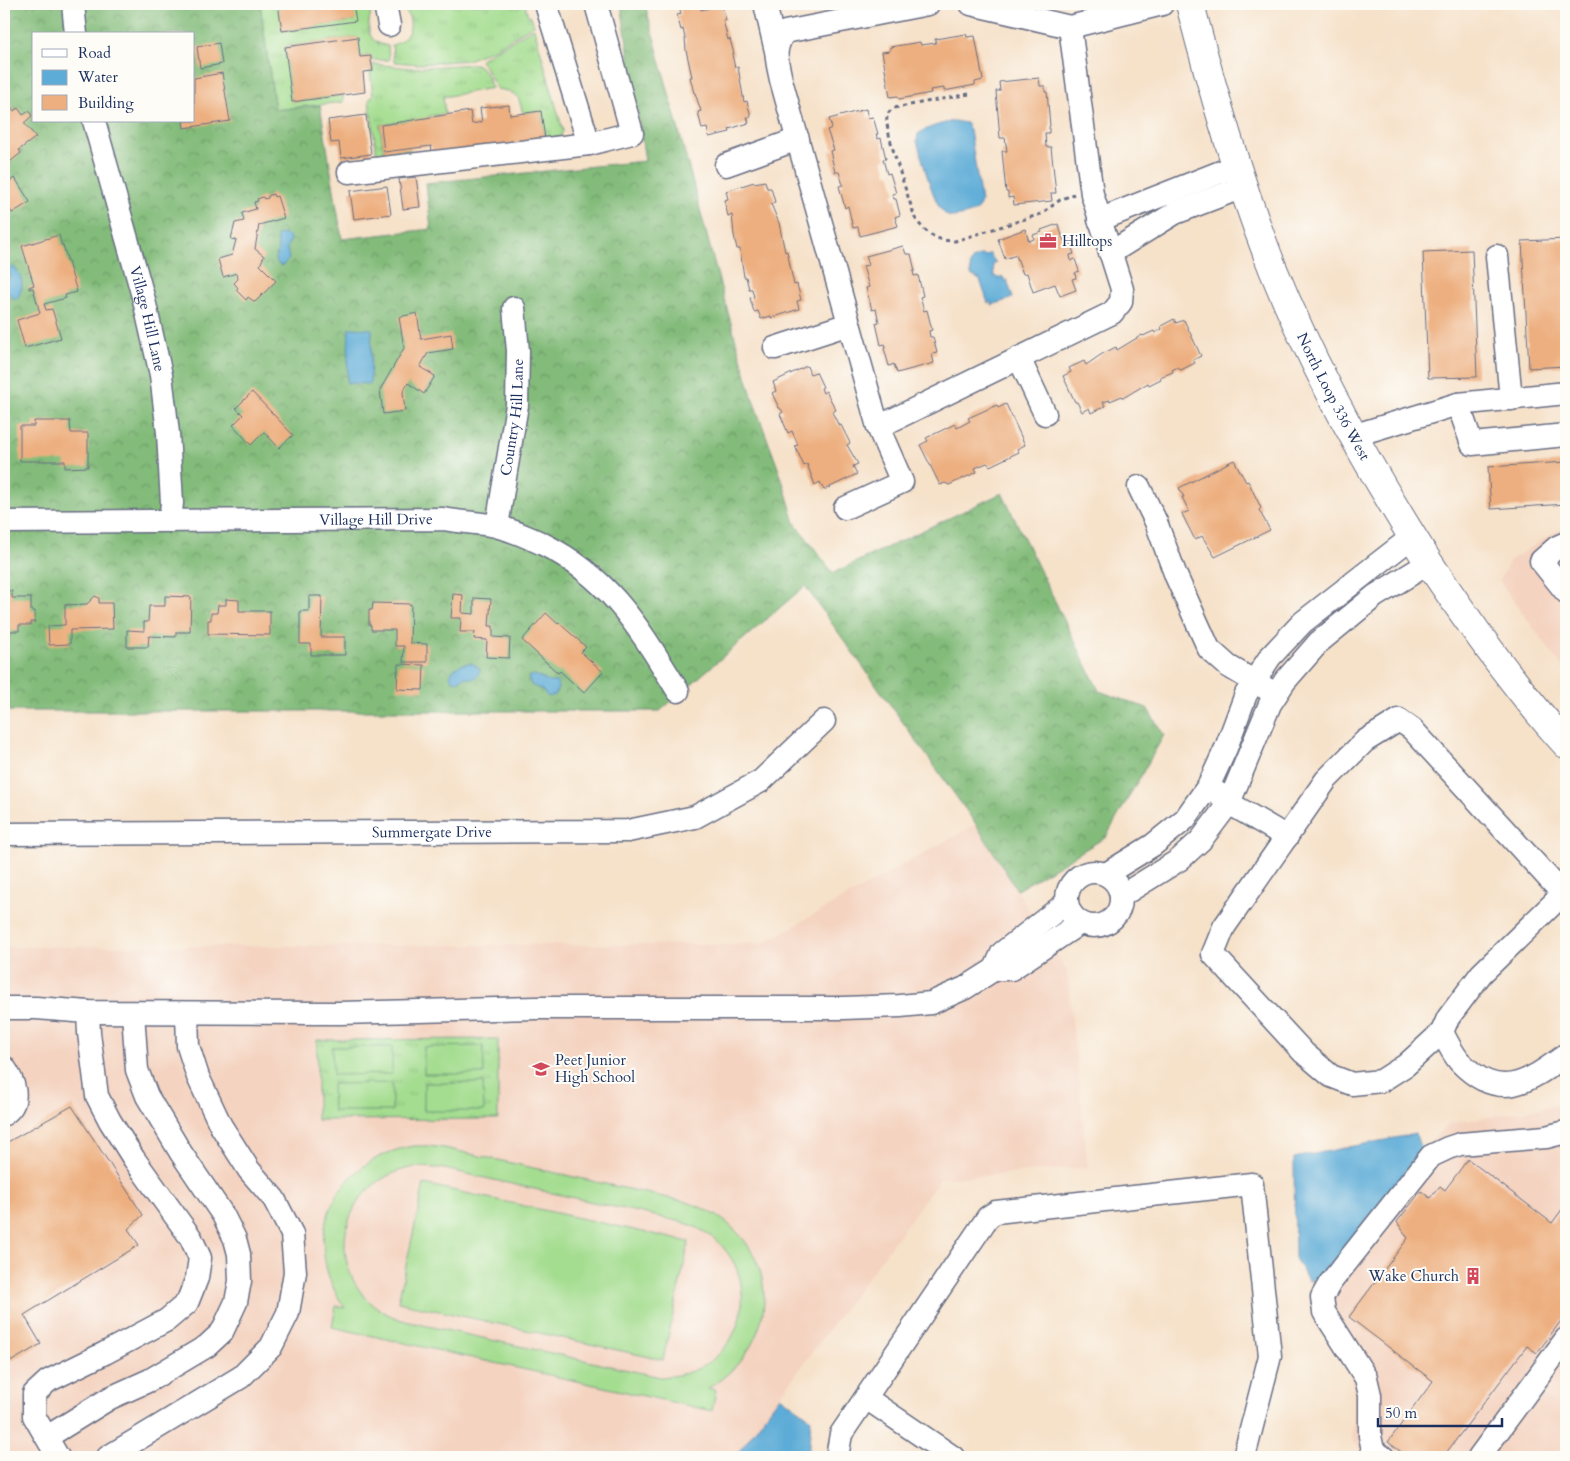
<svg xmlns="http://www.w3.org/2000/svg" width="1570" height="1461" font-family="Cardo,serif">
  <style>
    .built { fill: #f4d3c0 }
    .grass { fill: url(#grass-tufts); stroke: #608677 }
    .forest { fill: url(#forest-crowns); stroke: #4f766c; fill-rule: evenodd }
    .garden { fill: #a4dd90; stroke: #608677; fill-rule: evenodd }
    .water { fill: #5dacd7; stroke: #3c6e9a }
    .building { fill: #edaf7f }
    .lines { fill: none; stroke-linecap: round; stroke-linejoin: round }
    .minor-casing { stroke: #686d83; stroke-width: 25 }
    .major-casing { stroke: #686d83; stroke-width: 30 }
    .path { stroke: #686d83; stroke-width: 3; stroke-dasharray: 4 4; stroke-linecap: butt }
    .minor { stroke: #fff; stroke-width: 22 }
    .major { stroke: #fff; stroke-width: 28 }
    .labels { text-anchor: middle; stroke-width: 4; stroke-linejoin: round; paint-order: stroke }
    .poi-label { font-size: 15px; fill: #1b2f5e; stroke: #fdfcf7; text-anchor: start }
    .street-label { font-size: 15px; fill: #1b2f5e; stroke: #fdfcf7 }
  </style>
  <defs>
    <pattern id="grass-tufts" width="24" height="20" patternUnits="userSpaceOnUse" patternTransform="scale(1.25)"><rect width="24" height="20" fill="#a4dd90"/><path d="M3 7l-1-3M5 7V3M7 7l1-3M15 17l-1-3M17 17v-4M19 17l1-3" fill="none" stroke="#8dbe7f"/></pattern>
    <pattern id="forest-crowns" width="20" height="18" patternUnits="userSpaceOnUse" patternTransform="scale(1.25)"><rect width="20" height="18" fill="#83bc7a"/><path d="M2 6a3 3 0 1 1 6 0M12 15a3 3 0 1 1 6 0" fill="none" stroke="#6a9967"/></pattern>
  </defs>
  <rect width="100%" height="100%" fill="#fdfcf7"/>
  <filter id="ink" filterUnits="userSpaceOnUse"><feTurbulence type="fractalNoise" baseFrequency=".02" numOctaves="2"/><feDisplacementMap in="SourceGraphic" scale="10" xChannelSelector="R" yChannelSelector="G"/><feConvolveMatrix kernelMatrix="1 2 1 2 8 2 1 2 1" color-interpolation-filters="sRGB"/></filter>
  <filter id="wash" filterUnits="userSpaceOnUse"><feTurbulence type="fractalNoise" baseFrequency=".0096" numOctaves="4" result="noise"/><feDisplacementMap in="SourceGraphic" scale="20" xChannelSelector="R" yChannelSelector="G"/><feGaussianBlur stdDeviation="1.12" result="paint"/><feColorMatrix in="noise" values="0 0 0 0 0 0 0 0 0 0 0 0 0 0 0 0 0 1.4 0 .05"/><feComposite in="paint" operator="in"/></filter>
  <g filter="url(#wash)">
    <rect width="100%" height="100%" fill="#f6e1c9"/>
    <path class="built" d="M1566,525V672L1499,581L1510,561Z
      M976,824L1067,971L1088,1167L940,1179L735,1457H4V947L762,944Z
      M1566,1097V1457H1368L1352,1440L1355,1399L1351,1375L1325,1275L1430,1141L1449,1124L1557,1105Z"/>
    <path class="grass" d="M260,4H278L283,31L355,21L353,4H373C369,22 361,41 388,46L389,60H371L370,56L360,57L357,37L285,47L292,102L343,95V102L275,110Z
      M399,4H525L528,16H531L534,25L496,48L468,60L419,64L394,62L392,45C404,42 414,30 409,17C407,12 402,8 399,4Z
      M534,28L563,131L560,137L545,139L541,111L523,113L518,97L508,91L497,89L485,67L480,61L482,58Z
      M373,64L410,68L475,64C486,68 488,79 492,88L443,97L445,114L429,116L428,118L380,125L384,152L409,149L411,151L407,154L377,156L369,100L373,95L370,71H373Z
      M498,1039V1119L317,1120V1040Z"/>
    <path class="forest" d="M4,4H260L275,110L320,105L342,239L431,229L426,183L645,161L621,4H645L721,288L753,400L782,479L795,523L833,573L1002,493L1099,691L1147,708L1164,735L1106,837L1017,890L976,824L805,586L660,711H4ZM34,34H194V121H34Z"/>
    <path class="garden" d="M483,1046L484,1074H424V1047Z
      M332,1047H392V1074L333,1075Z
      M392,1083V1111H333L332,1084Z
      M424,1083H483L484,1111H424Z
      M413,1146H429L444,1148L686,1202C779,1230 792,1338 708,1388L716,1390L712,1411L332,1327L336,1306L345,1308C297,1240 333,1160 413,1146ZM415,1167L440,1168L682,1222C774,1250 756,1375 660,1377L405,1321C320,1296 327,1182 415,1167Z
      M424,1184L689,1242L663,1360L398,1302Z"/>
    <path class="water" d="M954,121L966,123L970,130L981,202C979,211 972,213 964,215C959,216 953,218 948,216C934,210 922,157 917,141L918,134C930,126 941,124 954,121Z
      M282,234L289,236L290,239L287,248L289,259L282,266L278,264L275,259L278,250L277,235Z
      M989,253L996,263H993L994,276L998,278L1003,277L1005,281L1007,280L1013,298L992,305L991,302L988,303L980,280L971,275L970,265L973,259L981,255L986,256Z
      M12,266C23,273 25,288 17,299L13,298L5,288L7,280L9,279L11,275L7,272Z
      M349,328L372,329L370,384L347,383Z
      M464,664L471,663L477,666L480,670L478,675L473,679L465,677L458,681L453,680L450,677C451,669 458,666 464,664Z
      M535,675L549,682H557L558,688L555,695L548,697L542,690L531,685L528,677Z
      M1415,1134L1422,1150L1325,1275L1308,1281L1295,1258L1294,1158Z
      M780,1396L811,1419L808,1457H735Z"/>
    <g id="blocks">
      <path class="building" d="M278,4H353L356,21L282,31Z
        M684,4H700L701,10L722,5L726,20H723L728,40L730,39L734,54H732L735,68L738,67L744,102L747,101L751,117H747L749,123L729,129L730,132L709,137L707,128L702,129L698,112L701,111L695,93H694L690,77H692L686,50L685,38L683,29L681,30L677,15L681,14L679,5Z
        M966,34L967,37L975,36L983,80L975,82V85L944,91V88L930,90L931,93L899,99L898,96L890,97L882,52L890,51V47L920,42L921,45L936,43L935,39Z
        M358,37L360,57L371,56V60L373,71L363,72L365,92L292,102L285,47Z
        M219,43L222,64L200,68L197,47Z
        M222,73L230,121L184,128L183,121H194V78Z
        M1039,78L1040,86H1045V92H1047L1050,126L1049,127V133H1045L1046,147H1051L1056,193H1051L1052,201L1014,205L1013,197L1008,198V192H1006L1002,151H1007L1005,138H1000L996,91H1000L999,82Z
        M4,93L9,99L7,101L14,111L18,108L23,115L29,111L32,116L24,123L36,137L19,150L21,153L6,165L4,163Z
        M509,105L510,115L541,111L545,139L433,156L431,146L384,152L381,125L470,111L472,124L482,122L480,108Z
        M866,109L868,118L873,117L878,134H876L878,139L881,138L886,159H883L887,174L890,173L896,193L892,194L894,199H896L900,215L895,217L898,226L860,236L858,227L853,228L848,206L845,208L839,186L843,185L839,172H835L830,151L834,150L827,130L832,128L829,119Z
        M366,115L371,154L341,158L339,142L331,143L328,120Z
        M416,177L420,207L403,209L399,179Z
        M15,178L30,202L12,213L4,200V184Z
        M765,181L767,188H771L775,202L771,204L779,223L785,252L787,251L794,285L797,284L801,300L797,301L799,309L771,318V316L761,319L758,311L754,312L750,298L754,297L752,289H749L746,277H744L740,249H737L734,235L732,215L728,216L724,200L728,199L726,191L754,182V183Z
        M387,186L391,214L354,219L350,191Z
        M273,194L274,197L277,196L284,218L259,225L255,249L264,256L260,265L276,281L255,302L248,297L246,300L236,290L238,288L234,283L238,279L237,273L223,277L218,259L232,255L236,240L231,239L235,223L244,221L242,213L256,209L254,202L258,201L257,199L263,197L264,199L268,198V196Z
        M1058,224L1064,241L1069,239L1074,254L1070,255L1071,261L1075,259L1079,271L1075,273L1076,278L1072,279L1076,290L1060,296L1055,284L1033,292L1027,273L1023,274L1016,255L1005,259L998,239L1025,229L1029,241L1034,239L1033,235L1042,232L1041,230Z
        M59,235L62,246L63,245L77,292L65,295L66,298L44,304L46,310L52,309L61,338L25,348L17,320L40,313L33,288L29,289V287L34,285L22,246Z
        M1566,239V366L1529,368L1522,241Z
        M903,246L906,254H911L915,271H913L914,276L918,275L923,296L920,297L924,311L927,310L932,330L929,331L930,337H933L937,353L932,354L934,363L897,373L894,364L889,366L884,348L886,347L885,344L881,345L876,323L879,322L876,309L872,310L866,288L869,287L863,266L869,265L866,256Z
        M1472,250L1477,377L1428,378L1423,252Z
        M417,313L421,339L451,334L453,349L428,353L420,367L435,376L424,394L408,383L403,392L405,411L383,414L380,390L404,348L399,317Z
        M1174,319L1176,323L1184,320L1201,356L1193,360L1195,363L1181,370L1178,367L1172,370L1173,372L1160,377L1161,379L1149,385L1148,383L1123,398L1122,396L1110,401V400L1103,402L1105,406L1091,413L1089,408L1082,412L1077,402H1075L1063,376L1071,372L1069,368L1084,361L1086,365L1102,354L1116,347L1117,350L1142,335L1143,336L1154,331L1155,333L1162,329L1161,326Z
        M807,366L810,374L816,372L823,387L821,388L823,393L826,391L836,410L832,412L839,426L841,425L850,443L847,445L858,464L853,466L857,474L824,490L820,482L815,485L807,464L804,466L795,446L798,445L792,431L788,433L780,414L783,412L780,408H779L772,393L776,391L773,382Z
        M252,392L293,435L279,448L264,432L251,445L233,425L243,415L236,408Z
        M1006,404L1025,445L1017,449L1019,452L990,466L987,463L975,468L977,472L949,485L945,483L940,485L920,445L928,441L926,438L955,424L957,428L970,421L968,418L997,405L998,408Z
        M34,421H70L71,433H88V467L65,468V461H20V426H34Z
        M1234,460L1246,482L1248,481L1261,508L1259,510L1270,530L1215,557L1202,536L1195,540L1182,514L1189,511L1182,497H1184L1179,488Z
        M1566,462V504L1491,509L1488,467Z
        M4,591H12V598H31V611H35V622H31V625H19V631H4Z
        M453,594L463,595L462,613L474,614V598L491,599L489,626H493V637L510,638L509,658L486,657L487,640L474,639L475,632H460L461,618H451Z
        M95,596L99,598V603H112L113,629L70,630V644L49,645L48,626L65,625V605L87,604Z
        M165,596L191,597L190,632H176V637L149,636L148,647H127V630L144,631V622H148L149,606H165Z
        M309,596H322L321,637H345V655H311V644H300V611H309Z
        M226,599L239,600V611H270V635L208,634V620H211V613H217L218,605H226Z
        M373,603L411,604L410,643L427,644V662H403L404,646H395V630H371V625H369V610H372Z
        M546,613L558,624L559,623L586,647L581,652L603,672L584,693L560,671L558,673L522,640Z
        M398,664L424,665L423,690L397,689Z
        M72,1106L143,1215L128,1229L139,1245L24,1315L41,1344L12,1361L4,1350V1144Z
        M1468,1159L1552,1223L1566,1204V1314L1537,1353L1527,1346L1443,1457H1408L1388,1442L1433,1381L1349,1317L1408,1238L1397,1222L1421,1191L1430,1198L1440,1186L1445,1190Z"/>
    </g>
  </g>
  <g filter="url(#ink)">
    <use href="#blocks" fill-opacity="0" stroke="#686d83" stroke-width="1"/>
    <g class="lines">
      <g class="minor-casing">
        <g id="minor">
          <path d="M73,4L76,34"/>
          <path d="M385,4L389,25"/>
          <path d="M546,4L589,144L632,133L596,4"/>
          <path d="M765,4L776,51"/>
          <path d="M971,4L1070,27L1162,4"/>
          <path id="s1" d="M94,121L144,300L161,375L168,433L172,503L170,521"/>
          <path d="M726,165L798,139"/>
          <path d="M349,172L589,144"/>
          <path d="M1099,220L1236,166"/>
          <path d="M1110,253L1175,213L1243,187"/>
          <path d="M1497,256L1511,399"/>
          <path d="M775,348L849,324"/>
          <path d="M1019,358L1045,414"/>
          <path d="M1458,404L1472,444L1566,435"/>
          <path d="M878,427L781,80C777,60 772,49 785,32L928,4"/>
          <path d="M1352,436L1458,404L1566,393"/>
          <path d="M1139,487L1156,522L1176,576L1209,649L1228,666L1267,689"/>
          <path d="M845,508L902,482L878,427L1112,313L1121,302L1122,289L1092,194L1070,27"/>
          <path id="s2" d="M4,522L443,519C461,522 479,523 496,526C512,530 528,537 543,544C611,578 639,628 678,691"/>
          <path id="s3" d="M497,526L517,405L518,351L514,308"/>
          <path d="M1566,543L1557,547L1541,561L1566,592"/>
          <path d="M1218,793L1229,803L1287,837"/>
          <path id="s4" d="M4,834L628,831L695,817L761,781L824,721"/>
          <circle cx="1094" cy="899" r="27"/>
          <path d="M1106,874L1153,845L1185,819L1209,785L1226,748L1246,694L1270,657L1303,622L1412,537"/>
          <path d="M1563,894L1412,729L1399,720L1365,741L1326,780L1224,927L1213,954L1304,1053L1331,1076L1352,1084L1381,1081L1406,1065L1442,1032L1448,1018L1481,974L1563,894L1566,897"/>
          <path d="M1121,896L1179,860L1201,840L1229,803L1270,704L1285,681L1319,642L1375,596L1429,563"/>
          <path d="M995,969L1002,953L1066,903"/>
          <path d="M4,1008H36L88,1012L340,1013L536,1008H843L900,1006L931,1003L965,988L995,969H1011L1080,923"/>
          <path d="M1442,1032C1447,1042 1453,1054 1460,1062C1500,1103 1528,1082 1566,1055"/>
          <path d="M4,1067C14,1081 22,1102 4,1114"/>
          <path d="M866,1398L953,1457"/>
          <path d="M47,1437L110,1398L150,1380L207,1346L222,1332L236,1302L240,1281L239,1254L235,1239L223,1215L181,1153L147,1096L137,1070L133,1013"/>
          <path d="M58,1457L34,1416V1394L48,1381L105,1353L167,1320L187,1303L197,1278L200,1258L191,1238L134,1159L110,1121L97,1096L89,1033L88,1012"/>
          <path d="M108,1457L241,1377L271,1347L288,1313L295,1272L292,1234L274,1199L249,1170L221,1126L198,1077L188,1046L187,1013"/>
          <path d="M837,1457L841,1434L988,1217L996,1212L1252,1184L1270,1356L1244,1457"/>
          <path d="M1383,1457L1373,1450L1370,1436V1395L1366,1378L1324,1312L1322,1297L1330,1283L1431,1156L1448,1148L1460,1144L1546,1137L1566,1132"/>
          <path d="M1479,1457L1566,1339"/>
        </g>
      </g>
      <g class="major-casing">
        <g id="major">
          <path id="s5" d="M1190,4C1213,93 1239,183 1273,269C1315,372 1369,469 1429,563C1471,626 1515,688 1566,744"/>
        </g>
      </g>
      <path class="path" d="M969,94L894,108C890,111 887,113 887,117C884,130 910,201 915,218C925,233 936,241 955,241L1041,214L1060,200L1074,194"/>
      <use href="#minor" class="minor"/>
      <use href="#major" class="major"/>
    </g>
  </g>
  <defs>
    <g id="office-bare" transform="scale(1.35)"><path d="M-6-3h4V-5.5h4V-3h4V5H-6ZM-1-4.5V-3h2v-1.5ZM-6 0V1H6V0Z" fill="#d1495b" stroke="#fdfcf7" stroke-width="2.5" paint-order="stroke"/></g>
    <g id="school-bare" transform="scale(1.35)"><path d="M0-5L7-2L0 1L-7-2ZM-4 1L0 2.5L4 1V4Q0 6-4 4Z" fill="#d1495b" stroke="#fdfcf7" stroke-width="2.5" paint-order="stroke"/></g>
    <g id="building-bare" transform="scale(1.35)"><path d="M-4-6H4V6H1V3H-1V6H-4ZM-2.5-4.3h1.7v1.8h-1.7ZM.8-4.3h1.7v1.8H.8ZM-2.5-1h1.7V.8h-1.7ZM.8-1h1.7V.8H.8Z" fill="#d1495b" stroke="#fdfcf7" stroke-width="2.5" paint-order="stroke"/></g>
  </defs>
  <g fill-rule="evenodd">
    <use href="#office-bare" x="1048" y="241"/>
    <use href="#school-bare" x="541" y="1069"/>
    <use href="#building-bare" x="1473" y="1276"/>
  </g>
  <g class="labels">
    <g class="poi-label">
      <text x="1062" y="246">Hilltops</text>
      <text x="555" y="1065">Peet Junior<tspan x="555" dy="17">High School</tspan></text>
      <text x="1459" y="1281" text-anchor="end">Wake Church</text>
    </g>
    <g class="street-label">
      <text dy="5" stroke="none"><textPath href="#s1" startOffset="205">Village Hill Lane</textPath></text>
      <text dy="5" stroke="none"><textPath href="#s5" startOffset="419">North Loop 336 West</textPath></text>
      <text dy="5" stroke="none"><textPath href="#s3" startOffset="110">Country Hill Lane</textPath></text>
      <text dy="5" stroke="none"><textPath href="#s2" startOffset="372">Village Hill Drive</textPath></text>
      <text dy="5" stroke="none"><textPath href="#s4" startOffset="428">Summergate Drive</textPath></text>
    </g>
  </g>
  <rect width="1570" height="1461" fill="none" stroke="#fdfcf7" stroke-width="20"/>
  <rect x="32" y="32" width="162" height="90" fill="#fdfcf7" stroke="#a3aaba"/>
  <rect x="42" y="49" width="25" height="8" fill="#ffffff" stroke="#a3aaba"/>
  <text x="78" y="58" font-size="15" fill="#1b2f5e">Road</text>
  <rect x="42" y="70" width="25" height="15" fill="#5dacd7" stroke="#a3aaba"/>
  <text x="78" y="82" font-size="15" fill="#1b2f5e">Water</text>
  <rect x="42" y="95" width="25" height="15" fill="#edaf7f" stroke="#a3aaba"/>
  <text x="78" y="108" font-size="15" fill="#1b2f5e">Building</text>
  <path d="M1378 1418v8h124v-8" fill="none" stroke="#1b2f5e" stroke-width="2.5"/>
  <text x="1385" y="1418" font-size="15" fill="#1b2f5e" stroke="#fdfcf7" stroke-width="4" paint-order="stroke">50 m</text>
</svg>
